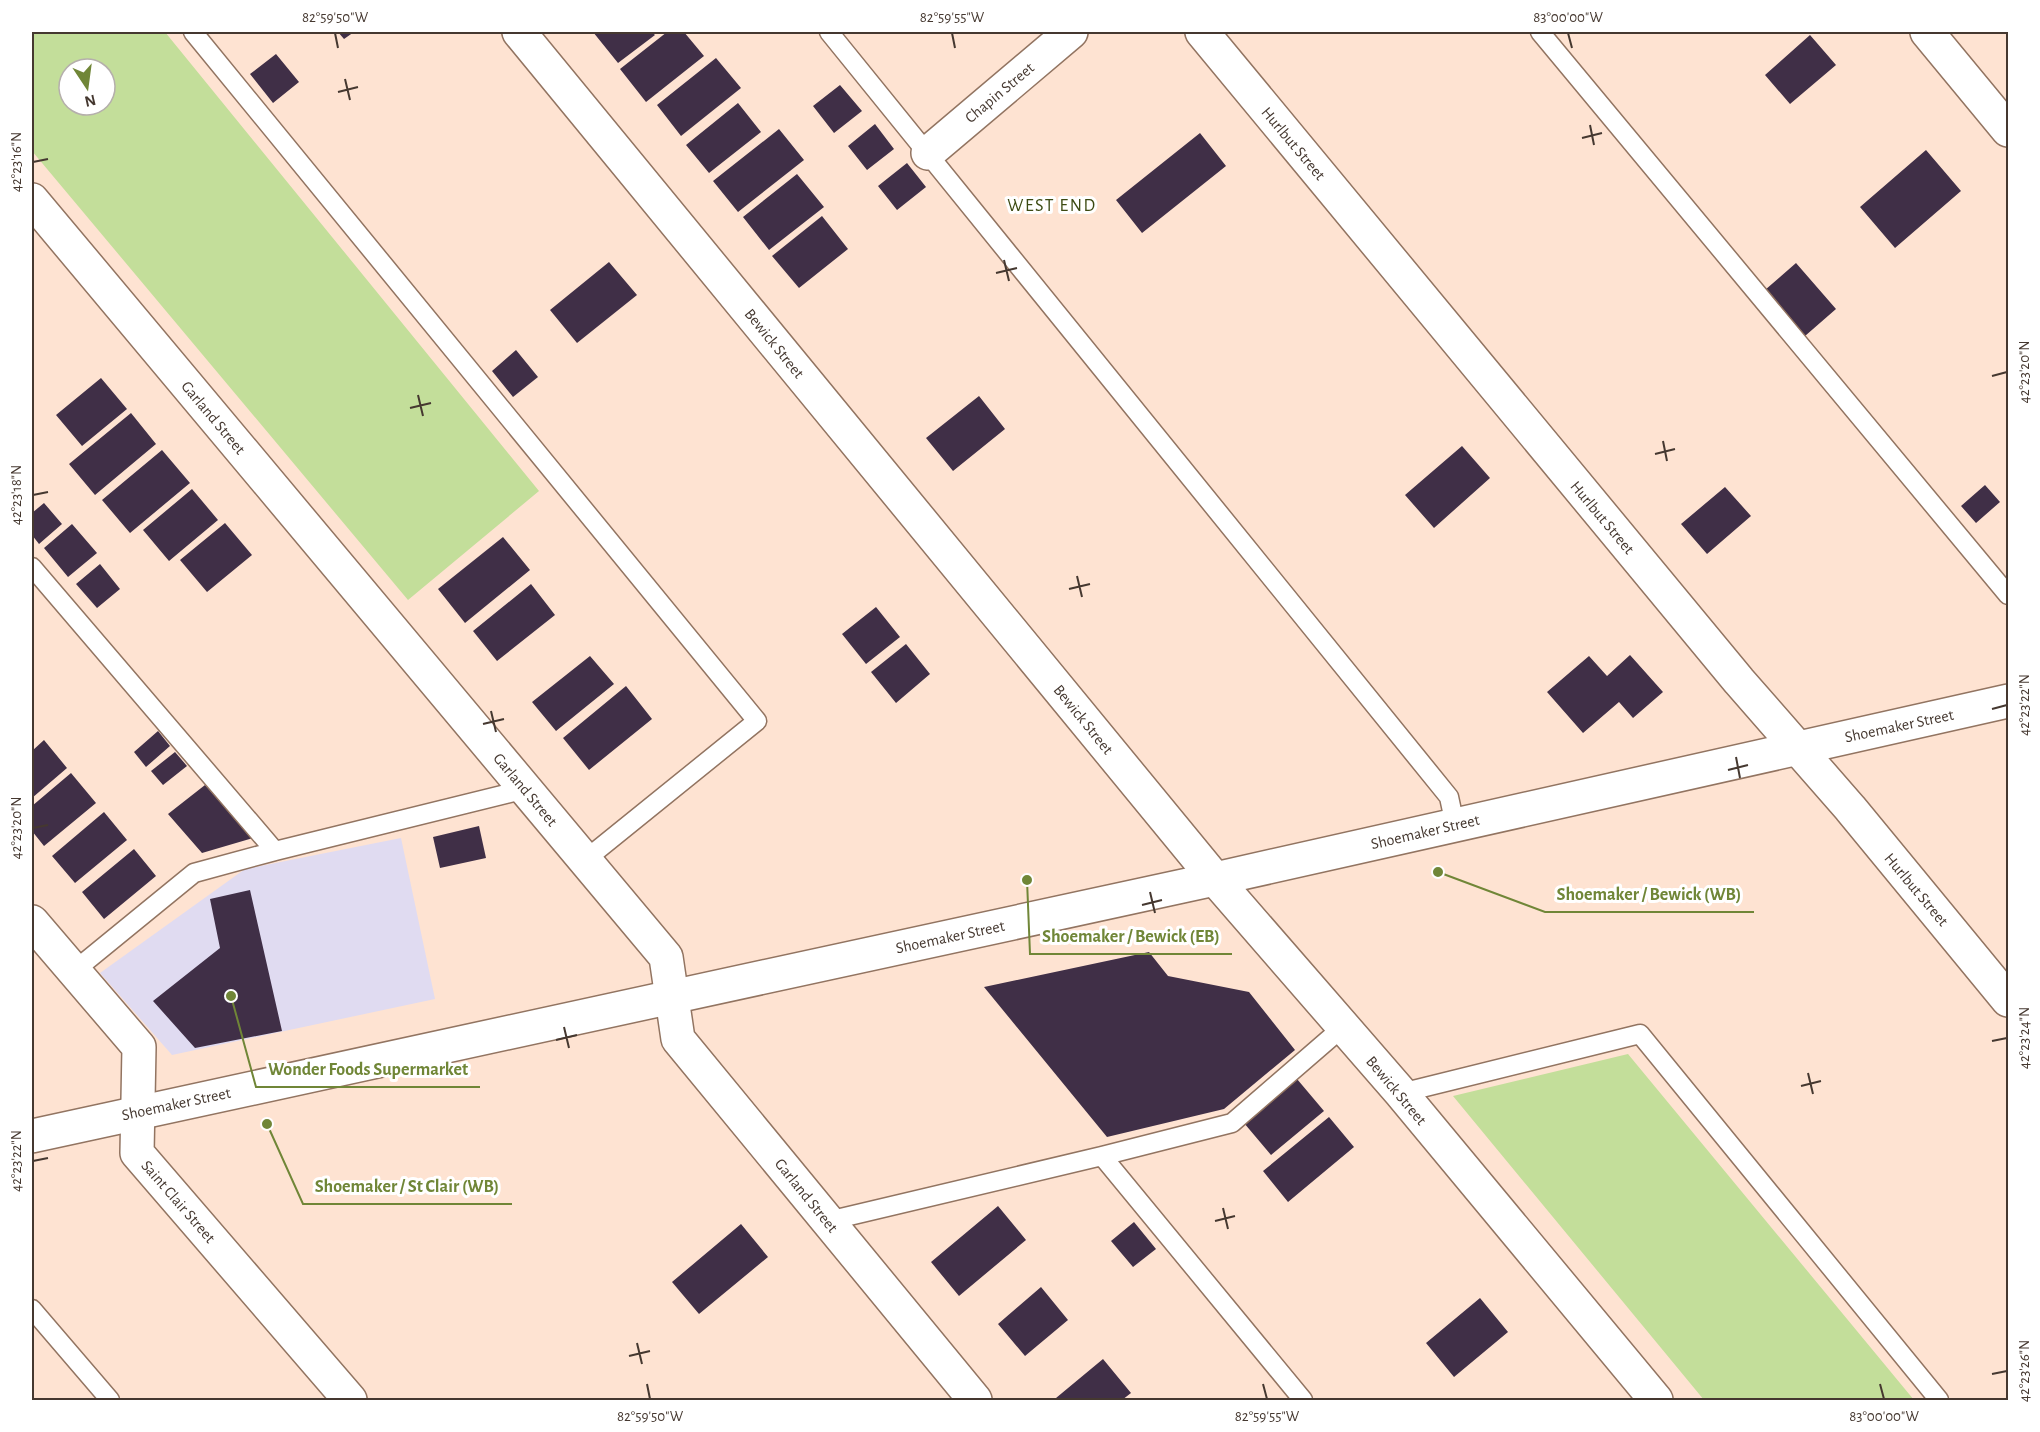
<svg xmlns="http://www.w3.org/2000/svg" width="2040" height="1432" font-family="'Alegreya Sans',sans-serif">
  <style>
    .commercial { fill: #e0dbf1 }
    .grass { fill: #c3de9a; fill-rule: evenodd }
    .building { fill: #402f47 }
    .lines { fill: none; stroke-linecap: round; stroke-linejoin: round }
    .service-casing { stroke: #927461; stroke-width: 21 }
    .minor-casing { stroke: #927461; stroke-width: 36 }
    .tertiary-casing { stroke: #927461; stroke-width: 36 }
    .secondary-casing { stroke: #927461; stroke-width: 36 }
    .service { stroke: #fff; stroke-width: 18 }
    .minor { stroke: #fff; stroke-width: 33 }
    .tertiary { stroke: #fff; stroke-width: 33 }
    .secondary { stroke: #fff; stroke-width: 33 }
    .ticks { fill: none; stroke: #453830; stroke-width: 2 }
    .labels { text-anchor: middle; stroke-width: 6; stroke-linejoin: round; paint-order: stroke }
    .street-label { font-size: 16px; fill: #453830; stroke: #fff }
    .neighbourhood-label { font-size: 18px; letter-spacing: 1.5px; fill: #3b4911; stroke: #fff }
    .leader { fill: none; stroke: #708637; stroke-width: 2 }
    .callout-dot { fill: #708637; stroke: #fff; stroke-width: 2 }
    .callout-label { font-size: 18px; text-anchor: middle; font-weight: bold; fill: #708637; stroke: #fff; stroke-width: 6; stroke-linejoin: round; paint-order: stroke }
    .neatline { fill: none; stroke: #453830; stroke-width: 2 }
    .ticks-label { font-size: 15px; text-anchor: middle; fill: #453830 }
  </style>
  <rect width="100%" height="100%" fill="#fee3d2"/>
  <path class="commercial" d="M401,838L435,999L172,1055L100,973L245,869Z"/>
  <path class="grass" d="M32,32H165L539,491L408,600L32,151ZM69,69H105V105H69Z
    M1628,1054L1914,1400H1704L1453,1096Z"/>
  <path class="building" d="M338,32H354L344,39Z
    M593,32H652L655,35L618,63Z
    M667,32H684L704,56L646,102L620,69Z
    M1810,35L1836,65L1790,104L1765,75Z
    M276,54L299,82L273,103L250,74Z
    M716,58L741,88L681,136L657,105Z
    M840,85L862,111L834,133L813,106Z
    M738,103L761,132L709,173L686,145Z
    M875,124L894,149L867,170L848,146Z
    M779,129L804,160L738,212L713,181Z
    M1200,133L1226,166L1142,233L1116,200Z
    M1926,150L1961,191L1895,248L1860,207Z
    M907,163L926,187L897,210L878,186Z
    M797,174L824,207L769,250L743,217Z
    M822,216L848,249L799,288L772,256Z
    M609,262L637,295L577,343L550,310Z
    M1796,263L1836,309L1805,336L1765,290Z
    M516,350L538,377L513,397L492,371Z
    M101,378L127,409L82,446L56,415Z
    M979,396L1005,429L953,471L926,438Z
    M131,413L156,444L95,495L69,464Z
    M1462,446L1490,478L1434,528L1405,495Z
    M162,450L190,483L130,533L102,500Z
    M1985,485L2000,502L1976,523L1961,506Z
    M1725,487L1751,516L1707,554L1681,524Z
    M192,489L218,520L169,561L143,530Z
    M44,503L62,524L39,544L32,535V513Z
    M225,523L252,555L207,592L180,560Z
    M72,524L97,553L68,577L44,548Z
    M503,537L530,570L465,623L438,589Z
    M100,564L120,589L97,608L76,584Z
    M531,584L555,615L497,661L473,631Z
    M876,607L900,637L866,664L842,634Z
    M906,644L930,674L896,703L871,672Z
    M1630,655L1663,692L1633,718L1619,702L1583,733L1547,692L1589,656L1607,676Z
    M590,656L614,684L556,731L532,702Z
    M626,686L652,719L589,770L563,738Z
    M158,731L170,746L146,767L134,752Z
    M44,740L67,768L32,798V751Z
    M175,752L187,766L163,785L151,771Z
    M71,773L96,803L44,846L32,831V806Z
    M205,785L253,838L202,853L168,814Z
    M104,812L127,840L75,883L52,856Z
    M479,826L486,858L440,868L433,837Z
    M134,849L156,876L104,919L82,892Z
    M250,890L282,1031L195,1048L153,1001L220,948L210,899Z
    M1149,952L1168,976L1249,992L1295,1050L1224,1109L1107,1137L984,987Z
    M1297,1079L1324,1111L1271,1155L1244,1123Z
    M1329,1117L1354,1147L1288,1202L1263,1171Z
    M998,1206L1026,1240L959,1296L931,1262Z
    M1134,1222L1156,1249L1133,1267L1111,1241Z
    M741,1224L768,1257L699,1314L672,1282Z
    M1041,1287L1068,1320L1025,1356L998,1324Z
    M1480,1298L1508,1332L1454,1377L1426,1343Z
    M1103,1359L1131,1393L1122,1400H1059L1056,1398Z"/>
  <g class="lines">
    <g class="service-casing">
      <path id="service" d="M193,32L757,721L585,860
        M829,32L1449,797L1455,825
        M1540,32L2008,595
        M32,567L275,851
        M74,971L194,873L275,851L526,789
        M1401,1093L1640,1034L1939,1400
        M1102,1156L1303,1400
        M828,1221L1102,1156L1232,1123L1343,1027
        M32,1309L110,1400"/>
    </g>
    <g class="minor-casing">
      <path id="minor" d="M519,32L1215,879L1401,1093L1656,1400
        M1202,32L1739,681L1850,808L2008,1000
        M928,153L1071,32
        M32,200L666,957L678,1039L975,1400
        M32,922L139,1047L137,1153L350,1400"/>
    </g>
    <g class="tertiary-casing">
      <path id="tertiary" d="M32,1136L1215,879L2008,701"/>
    </g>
    <g class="secondary-casing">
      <path id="secondary" d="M1927,32L2008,130"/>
    </g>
    <use href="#service" class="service"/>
    <use href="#minor" class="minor"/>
    <use href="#tertiary" class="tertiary"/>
    <use href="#secondary" class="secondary"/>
  </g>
  <path class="ticks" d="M335,33L338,48M952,33L955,48M1568,33L1572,48M345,79L350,100M338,92L358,87M1590,125L1594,145M1582,138L1602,133M33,162L48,159M1004,260L1009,281M996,273L1017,268M1992,376L2007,372M418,395L423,416M410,408L431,403M1663,441L1667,461M1655,454L1675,449M33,495L48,492M1077,576L1082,597M1069,589L1090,584M1992,709L2007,705M491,711L496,732M483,724L504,719M1736,757L1740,778M1728,770L1748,765M33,828L48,825M1150,892L1155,913M1142,905L1162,900M564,1027L569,1048M556,1040L577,1035M1992,1041L2007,1038M1808,1073L1813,1094M1801,1086L1821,1081M33,1161L48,1158M1223,1208L1228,1229M1215,1221L1235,1216M637,1343L642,1364M629,1356L650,1351M1992,1374L2007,1371M647,1384L650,1399M1263,1384L1267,1399M1880,1384L1884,1399"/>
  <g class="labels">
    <g class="street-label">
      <text transform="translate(999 92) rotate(-40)" y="6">Chapin Street</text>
      <text transform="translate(1294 143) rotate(50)" y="6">Hurlbut Street</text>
      <text transform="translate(775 343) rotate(51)" y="6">Bewick Street</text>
      <text transform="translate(214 417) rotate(50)" y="6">Garland Street</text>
      <text transform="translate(1603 517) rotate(50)" y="6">Hurlbut Street</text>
      <text transform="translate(1084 719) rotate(51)" y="6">Bewick Street</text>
      <text transform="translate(1899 725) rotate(-12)" y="6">Shoemaker Street</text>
      <text transform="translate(526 789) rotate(50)" y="6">Garland Street</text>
      <text transform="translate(1425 831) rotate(-13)" y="6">Shoemaker Street</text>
      <text transform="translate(1917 889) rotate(50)" y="6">Hurlbut Street</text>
      <text transform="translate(950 936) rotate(-12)" y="6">Shoemaker Street</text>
      <text transform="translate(1397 1090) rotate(50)" y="6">Bewick Street</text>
      <text transform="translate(176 1103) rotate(-12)" y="6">Shoemaker Street</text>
      <text transform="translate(807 1195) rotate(51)" y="6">Garland Street</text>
      <text transform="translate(179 1201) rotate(49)" y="6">Saint Clair Street</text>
    </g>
    <g class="neighbourhood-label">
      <text x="1052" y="211">WEST END</text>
    </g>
  </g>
  <path class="leader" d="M1438 872L1545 912H1754M1027 880L1030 954H1232M231 996L256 1087H480M267 1124L303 1204H512"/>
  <g class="callout-dot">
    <circle cx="1438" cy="872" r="6"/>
    <circle cx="1027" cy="880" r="6"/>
    <circle cx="231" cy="996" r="6"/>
    <circle cx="267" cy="1124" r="6"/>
  </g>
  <g class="callout-label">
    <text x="1649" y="900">Shoemaker / Bewick (WB)</text>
    <text x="1131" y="942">Shoemaker / Bewick (EB)</text>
    <text x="368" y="1075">Wonder Foods Supermarket</text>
    <text x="407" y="1192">Shoemaker / St Clair (WB)</text>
  </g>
  <rect width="2040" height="1432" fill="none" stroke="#ffffff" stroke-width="66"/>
  <g transform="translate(87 87) rotate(167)"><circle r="28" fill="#ffffff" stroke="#b5afac" stroke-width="1.5"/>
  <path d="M0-4.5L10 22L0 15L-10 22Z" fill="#708637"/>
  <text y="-9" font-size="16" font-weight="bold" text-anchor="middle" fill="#453830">N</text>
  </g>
  <rect x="33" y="33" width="1974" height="1366" class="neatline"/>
  <g class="ticks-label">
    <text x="335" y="22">82°59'50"W</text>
    <text x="952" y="22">82°59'55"W</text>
    <text x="1568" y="22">83°00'00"W</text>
    <text transform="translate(16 162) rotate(-90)" y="5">42°23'16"N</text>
    <text transform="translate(2024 372) rotate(-90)" y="5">42°23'20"N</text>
    <text transform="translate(16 495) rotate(-90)" y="5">42°23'18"N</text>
    <text transform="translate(2024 705) rotate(-90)" y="5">42°23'22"N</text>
    <text transform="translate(16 828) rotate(-90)" y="5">42°23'20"N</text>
    <text transform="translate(2024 1038) rotate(-90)" y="5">42°23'24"N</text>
    <text transform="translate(16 1161) rotate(-90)" y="5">42°23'22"N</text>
    <text transform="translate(2024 1371) rotate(-90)" y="5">42°23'26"N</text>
    <text x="650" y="1421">82°59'50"W</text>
    <text x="1267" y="1421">82°59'55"W</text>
    <text x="1884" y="1421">83°00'00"W</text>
  </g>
</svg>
